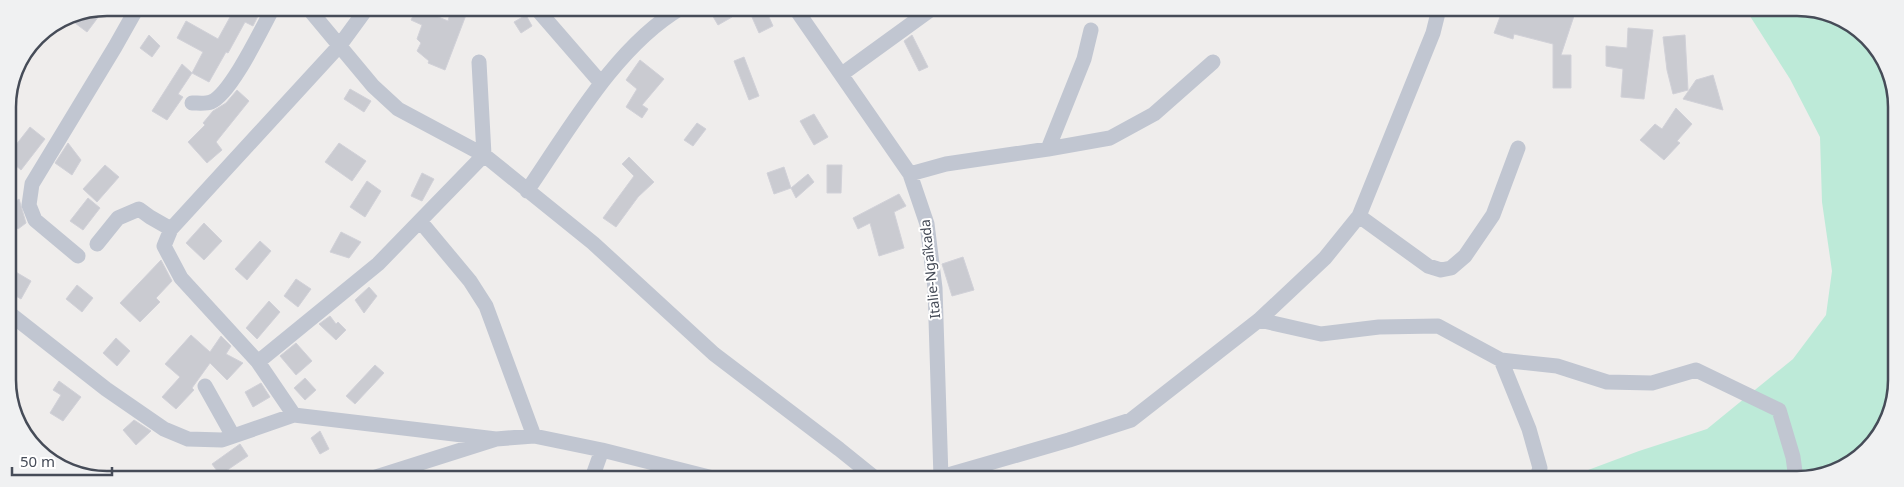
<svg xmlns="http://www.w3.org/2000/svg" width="1904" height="487" font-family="'Noto Sans',sans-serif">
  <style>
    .green { fill: #bdead8 }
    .building { fill: #cacbd1; stroke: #d1d1d8 }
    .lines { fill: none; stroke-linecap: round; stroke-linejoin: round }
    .minor { stroke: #c1c6d1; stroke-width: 15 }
    .labels { text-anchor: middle; stroke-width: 4; stroke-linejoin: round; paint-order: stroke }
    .street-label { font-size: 14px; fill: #464c58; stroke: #fff }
    .rim { fill: none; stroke: #464c58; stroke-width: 2.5 }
  </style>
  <rect width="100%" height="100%" fill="#efedec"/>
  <path class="green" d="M1744,9H1817L1868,37L1895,87V400L1862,455L1803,479H1564L1639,451L1707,429L1793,359L1826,315L1832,271L1822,202L1820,137L1790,79L1748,13Z"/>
  <path class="building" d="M105,8L87,32L67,17L69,15Z
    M235,8H248L259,14L253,26L245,22L228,53L226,52L209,82L192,73L203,52L177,38L186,21L218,39Z
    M417,8L448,21L451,10L466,15L445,70L428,63L429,61L417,51L421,43L417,39L422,25L411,20Z
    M708,8H727L732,17L718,25Z
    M765,8L773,26L759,33L751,15Z
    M1503,9H1530L1547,13L1550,9H1553L1574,16L1561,55H1571V88H1553V44L1514,34L1513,39L1494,33Z
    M526,15L532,26L521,33L514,22Z
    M1628,28L1653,30L1644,99L1621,97L1623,69L1606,66V46L1627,48Z
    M149,35L160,46L152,57L140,48Z
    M912,35L928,67L919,71L904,41Z
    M1685,35L1688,90L1673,94L1667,70L1663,37Z
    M744,57L759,96L749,100L734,61Z
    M640,60L664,79L642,105L648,109L642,118L626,107L637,89L626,80Z
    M182,64L192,73L178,94L183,97L167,120L152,111Z
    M1713,75L1723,110L1683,99L1696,80Z
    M350,89L371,101L364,112L344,99Z
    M237,90L249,101L216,142L222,150L207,163L188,142L205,125L203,123L213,111L226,103Z
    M1676,108L1692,124L1677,141L1680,143L1664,160L1640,140L1655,124L1662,129Z
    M814,114L828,137L814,145L800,121Z
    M697,123L706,129L693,146L684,140Z
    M30,127L45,139L21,170L8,159V155Z
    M68,143L81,160L72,175L55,163Z
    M339,143L366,161L352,181L325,162Z
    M629,157L654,182L638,197L616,227L603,218L634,176L622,164Z
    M105,165L119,177L97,202L83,189Z
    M827,165H842L841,193H827Z
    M784,167L791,188L774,194L767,173Z
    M422,173L434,179L422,201L411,196Z
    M808,174L814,182L796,198L791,188Z
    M367,181L381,191L365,217L350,207Z
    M899,194L906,206L894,212L904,248L879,256L870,223L858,229L853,218Z
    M88,198L100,208L83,230L70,221Z
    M19,199L26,223L18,229L8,218V207Z
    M204,223L222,241L204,260L186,243Z
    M341,232L361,242L349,258L330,252Z
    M260,241L271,251L247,280L235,269Z
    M963,257L974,290L952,296L942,264Z
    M161,260L172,281L156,298L160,302L140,322L120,303Z
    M9,268L31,281L21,299L9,292Z
    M296,279L311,289L298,307L284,296Z
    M77,285L93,298L82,312L66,299Z
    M369,287L377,296L364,313L355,300Z
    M269,301L280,312L257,339L246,328Z
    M330,316L336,324L338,322L346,330L336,340L319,324Z
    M191,335L210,352L221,336L231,346L226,354L243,363L227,380L210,363L192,388L194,390L176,409L162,397L180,377L165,364Z
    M116,338L130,351L117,366L103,353Z
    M296,343L312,361L296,375L280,356Z
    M375,365L384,373L355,404L346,396Z
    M305,378L316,390L305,400L294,388Z
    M59,381L81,397L63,421L50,413L61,395L53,390Z
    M261,383L270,397L253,407L245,392Z
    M134,420L151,431L136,445L123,430Z
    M320,431L329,449L320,454L311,438Z
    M240,444L248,456L220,475L212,464Z"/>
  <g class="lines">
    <path class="minor" d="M308,8L373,86L398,109L484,155L593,243L714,354L839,449L875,478
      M536,8L601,83
      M795,8L910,174L927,224L935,288L941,478
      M842,74L933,8
      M192,103C198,103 206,104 211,102C231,94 262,28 273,8
      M1048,149L1084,59L1091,30
      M910,174L946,164L1048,149L1110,138L1154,114L1213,62
      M527,191C569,130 616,46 681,8
      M1359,216L1428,266L1441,270L1451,268L1465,256L1493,215L1518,148
      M420,221L470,281L486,306L534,436
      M97,244L118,218L139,209L150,217L171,229
      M78,256L35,220L29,205L32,184L115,47L137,8
      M9,313L106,389L164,429L188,439L222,440L294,415L496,439
      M1259,320L1321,334L1379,327L1438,326L1501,360L1557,366L1607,382L1652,383L1696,370L1779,410L1793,457L1796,479
      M1501,360L1529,429L1540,468L1536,479
      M258,362L378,264L484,155L479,62
      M205,386L233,436
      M294,415L258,362L181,278L164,246L171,229L340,45L367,8
      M941,477L1069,440L1131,420L1259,320L1325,258L1359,216L1433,33L1439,9
      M373,478L496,439L534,436L602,450L713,478
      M592,478L602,450"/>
  </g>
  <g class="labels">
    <g class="street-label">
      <text transform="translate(930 269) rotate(-96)" y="5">Italie-Ngaîkada</text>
    </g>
  </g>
  <path d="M0 0H1904V487H0ZM107 16H1797A91 91 0 0 1 1888 107V380A91 91 0 0 1 1797 471H107A91 91 0 0 1 16 380V107A91 91 0 0 1 107 16Z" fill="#f0f1f2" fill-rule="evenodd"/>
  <path class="rim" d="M107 16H1797A91 91 0 0 1 1888 107V380A91 91 0 0 1 1797 471H107A91 91 0 0 1 16 380V107A91 91 0 0 1 107 16Z"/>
  <path d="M12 467v8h100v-8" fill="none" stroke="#464c58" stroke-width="2.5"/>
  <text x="20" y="467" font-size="15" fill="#464c58" stroke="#ffffff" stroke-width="4" paint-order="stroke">50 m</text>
</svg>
